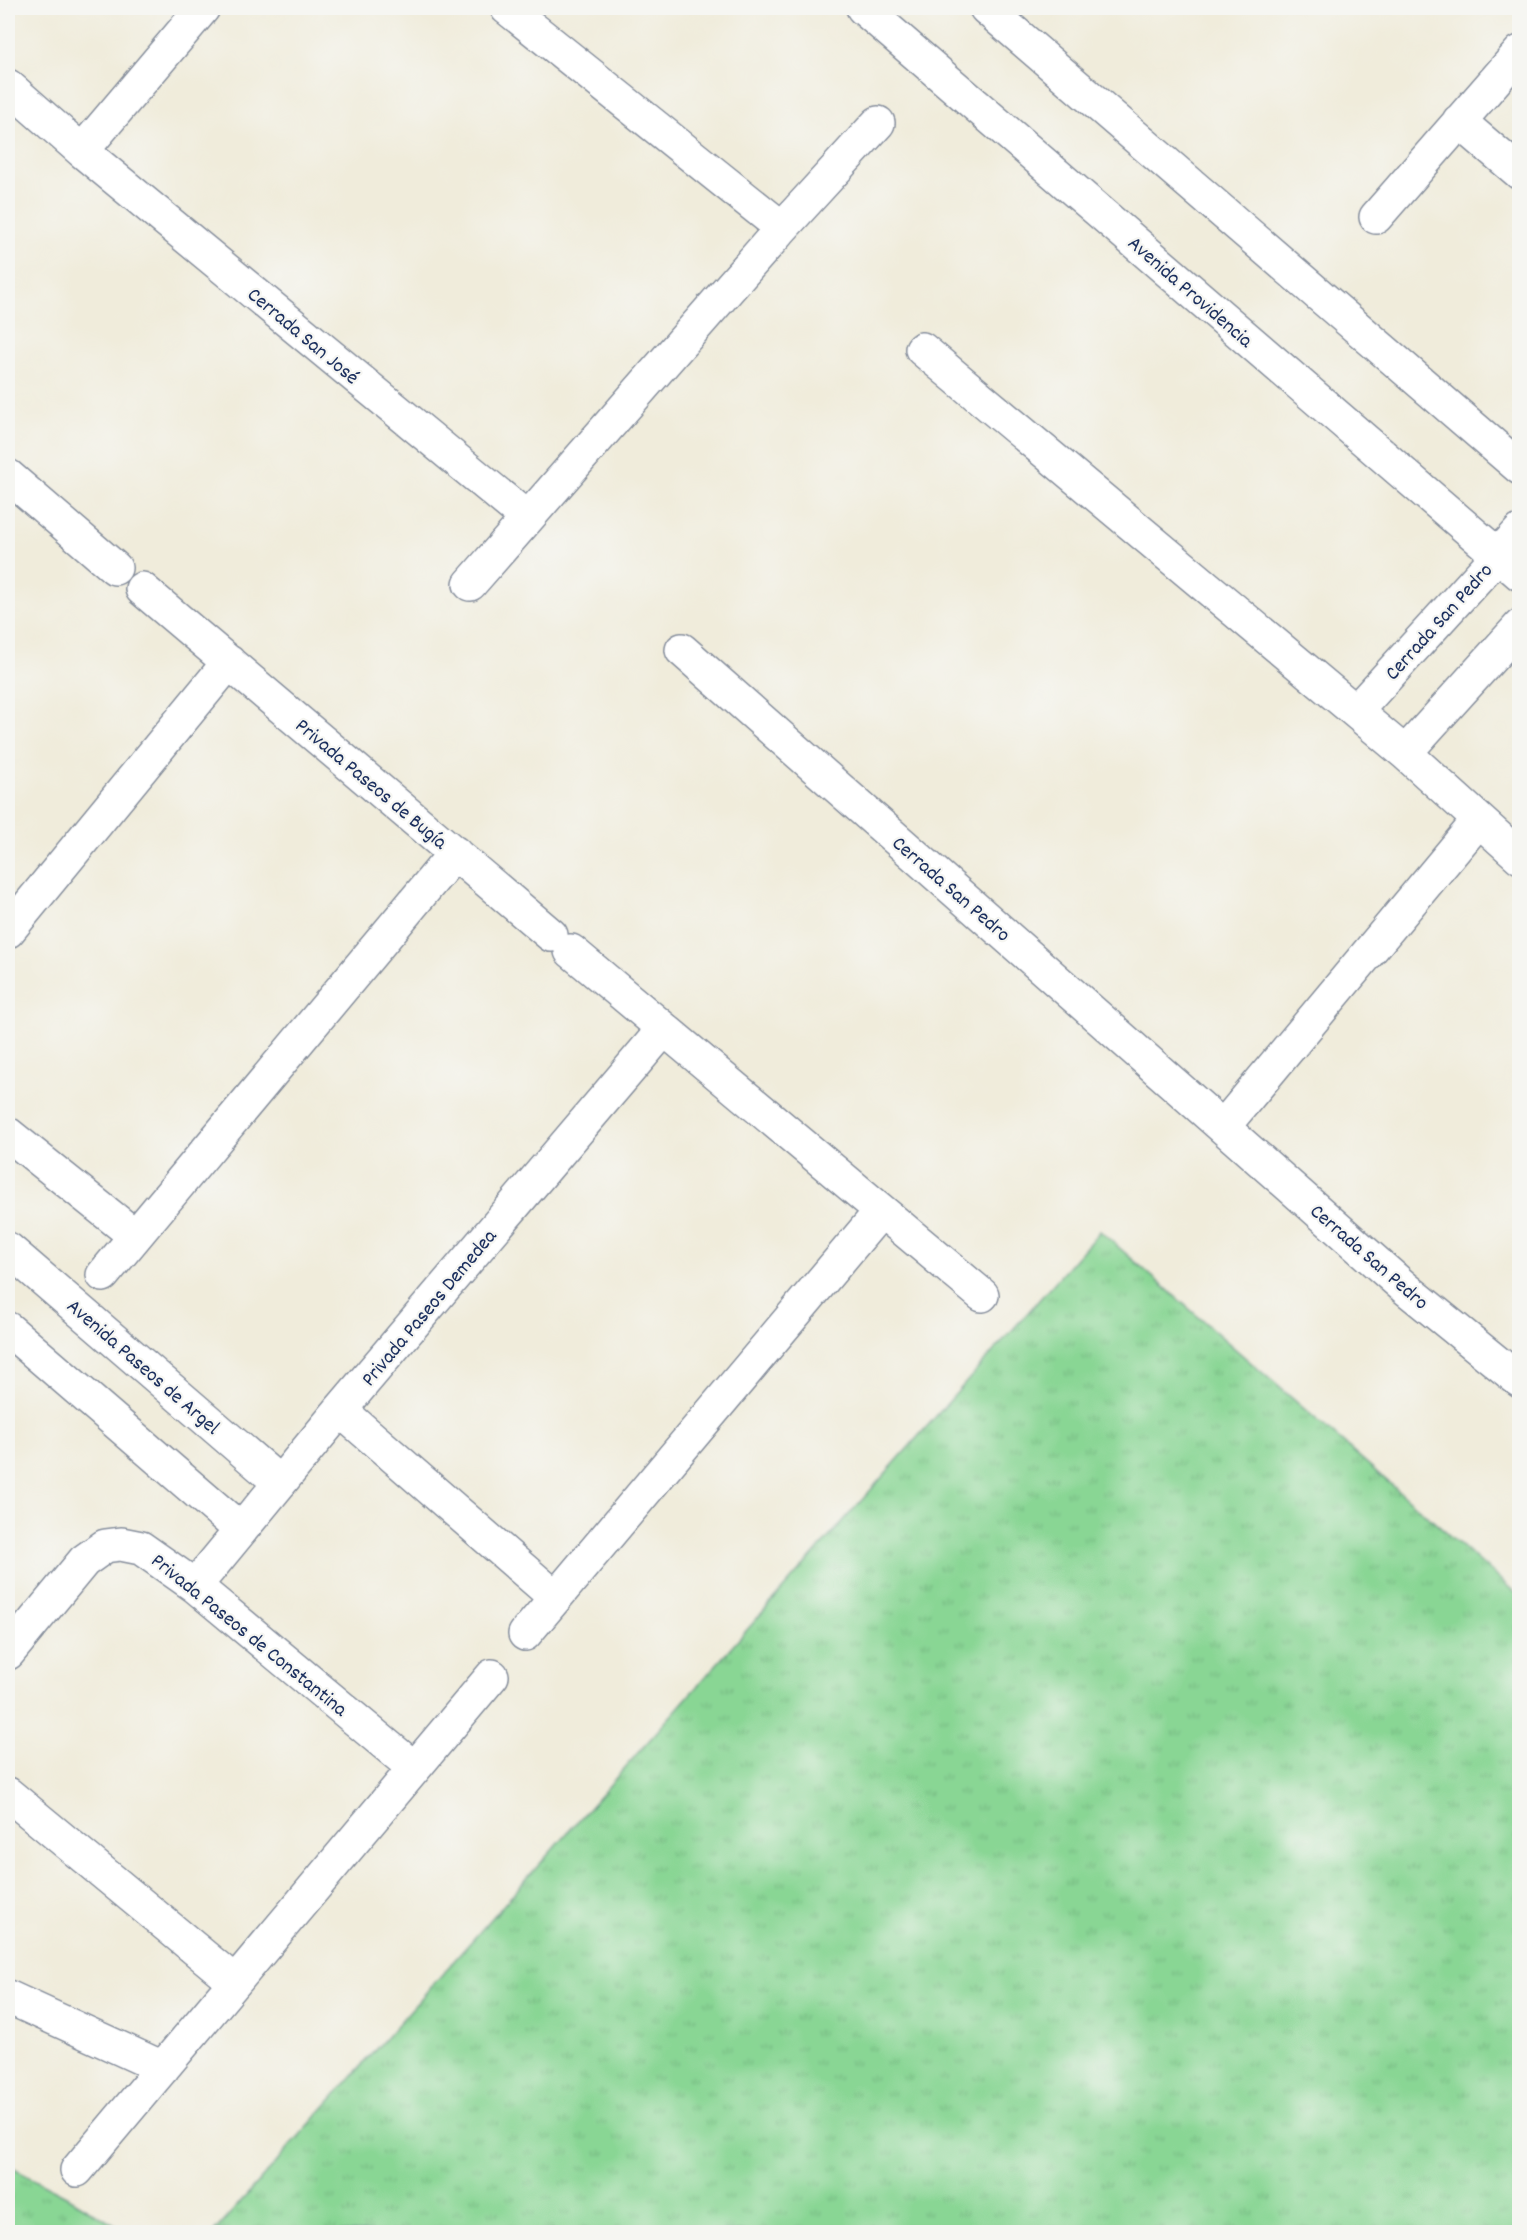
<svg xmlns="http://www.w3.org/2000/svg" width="1527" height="2240" font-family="Dekko,sans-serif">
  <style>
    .grass { fill: url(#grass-tufts); stroke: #528279; stroke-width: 1.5 }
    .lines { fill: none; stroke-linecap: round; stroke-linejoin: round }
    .minor-casing { stroke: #868e9c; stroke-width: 36 }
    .minor { stroke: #fff; stroke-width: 33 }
    .labels { text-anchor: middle; stroke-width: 4.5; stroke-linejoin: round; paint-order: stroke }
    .street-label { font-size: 21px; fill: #1b2f5e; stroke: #f6f6f2 }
  </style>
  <defs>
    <pattern id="grass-tufts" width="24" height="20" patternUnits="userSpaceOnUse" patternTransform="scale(1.5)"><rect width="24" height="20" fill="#89d694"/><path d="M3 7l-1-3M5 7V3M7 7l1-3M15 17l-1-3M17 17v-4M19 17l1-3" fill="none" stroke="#76b882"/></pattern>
  </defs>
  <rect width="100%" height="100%" fill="#f6f6f2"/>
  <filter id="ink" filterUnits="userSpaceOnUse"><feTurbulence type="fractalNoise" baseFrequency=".0167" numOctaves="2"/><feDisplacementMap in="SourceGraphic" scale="12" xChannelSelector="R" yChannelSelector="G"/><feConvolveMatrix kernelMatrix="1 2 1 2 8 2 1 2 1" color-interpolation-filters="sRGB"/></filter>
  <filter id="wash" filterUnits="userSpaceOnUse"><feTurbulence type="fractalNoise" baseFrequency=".008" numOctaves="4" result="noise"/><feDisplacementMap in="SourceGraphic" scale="24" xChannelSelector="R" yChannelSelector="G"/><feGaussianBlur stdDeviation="1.35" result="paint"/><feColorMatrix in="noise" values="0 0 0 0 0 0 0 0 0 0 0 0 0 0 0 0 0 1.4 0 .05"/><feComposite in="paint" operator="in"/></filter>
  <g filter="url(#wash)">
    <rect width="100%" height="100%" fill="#f0ecdb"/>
    <path class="grass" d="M1100,1231L1519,1596V2232H214Z
      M8,2166L66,2196L126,2232H8Z"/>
  </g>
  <g filter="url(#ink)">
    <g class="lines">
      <g class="minor-casing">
        <path id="minor" d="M507,8L782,228
          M863,8L1520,574
          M986,8L1520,468
          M8,86L82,151L527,518
          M1459,121L1520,173
          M82,151L203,8
          M1376,217L1520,52
          M922,349L1405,753L1520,857
          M8,476L115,568
          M470,584L782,228L878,123
          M142,589L551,935
          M682,650L1404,1287L1520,1381
          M1356,711L1520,531
          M1405,753L1520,626
          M8,931L229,662
          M571,951L982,1295
          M1223,1127L1479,820
          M8,1134L134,1235
          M8,1249L280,1483
          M103,1275L455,853
          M8,1329L241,1530
          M340,1410L555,1597
          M195,1586L340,1410L663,1030
          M525,1634L881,1211
          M8,1653L84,1561L105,1546L121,1544L141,1548L195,1586L414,1768
          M8,1794L235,1982
          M8,1997L163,2068
          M77,2170L492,1676"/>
      </g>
      <use href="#minor" class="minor"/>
    </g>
  </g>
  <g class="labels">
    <g class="street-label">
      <text transform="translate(1191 291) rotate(41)" y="7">Avenida Providencia</text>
      <text transform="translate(304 335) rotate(40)" y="7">Cerrada San José</text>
      <text transform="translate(1438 621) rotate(-48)" y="7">Cerrada San Pedro</text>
      <text transform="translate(372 783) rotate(40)" y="7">Privada Paseos de Bugía</text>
      <text transform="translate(952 888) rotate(41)" y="7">Cerrada San Pedro</text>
      <text transform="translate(1370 1256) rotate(41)" y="7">Cerrada San Pedro</text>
      <text transform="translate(428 1307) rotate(-50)" y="7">Privada Paseos Demedea</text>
      <text transform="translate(144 1366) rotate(41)" y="7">Avenida Paseos de Argel</text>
      <text transform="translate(250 1634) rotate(39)" y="7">Privada Paseos de Constantina</text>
    </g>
  </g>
  <rect width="1527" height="2240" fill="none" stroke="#f6f6f2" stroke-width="30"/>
</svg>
